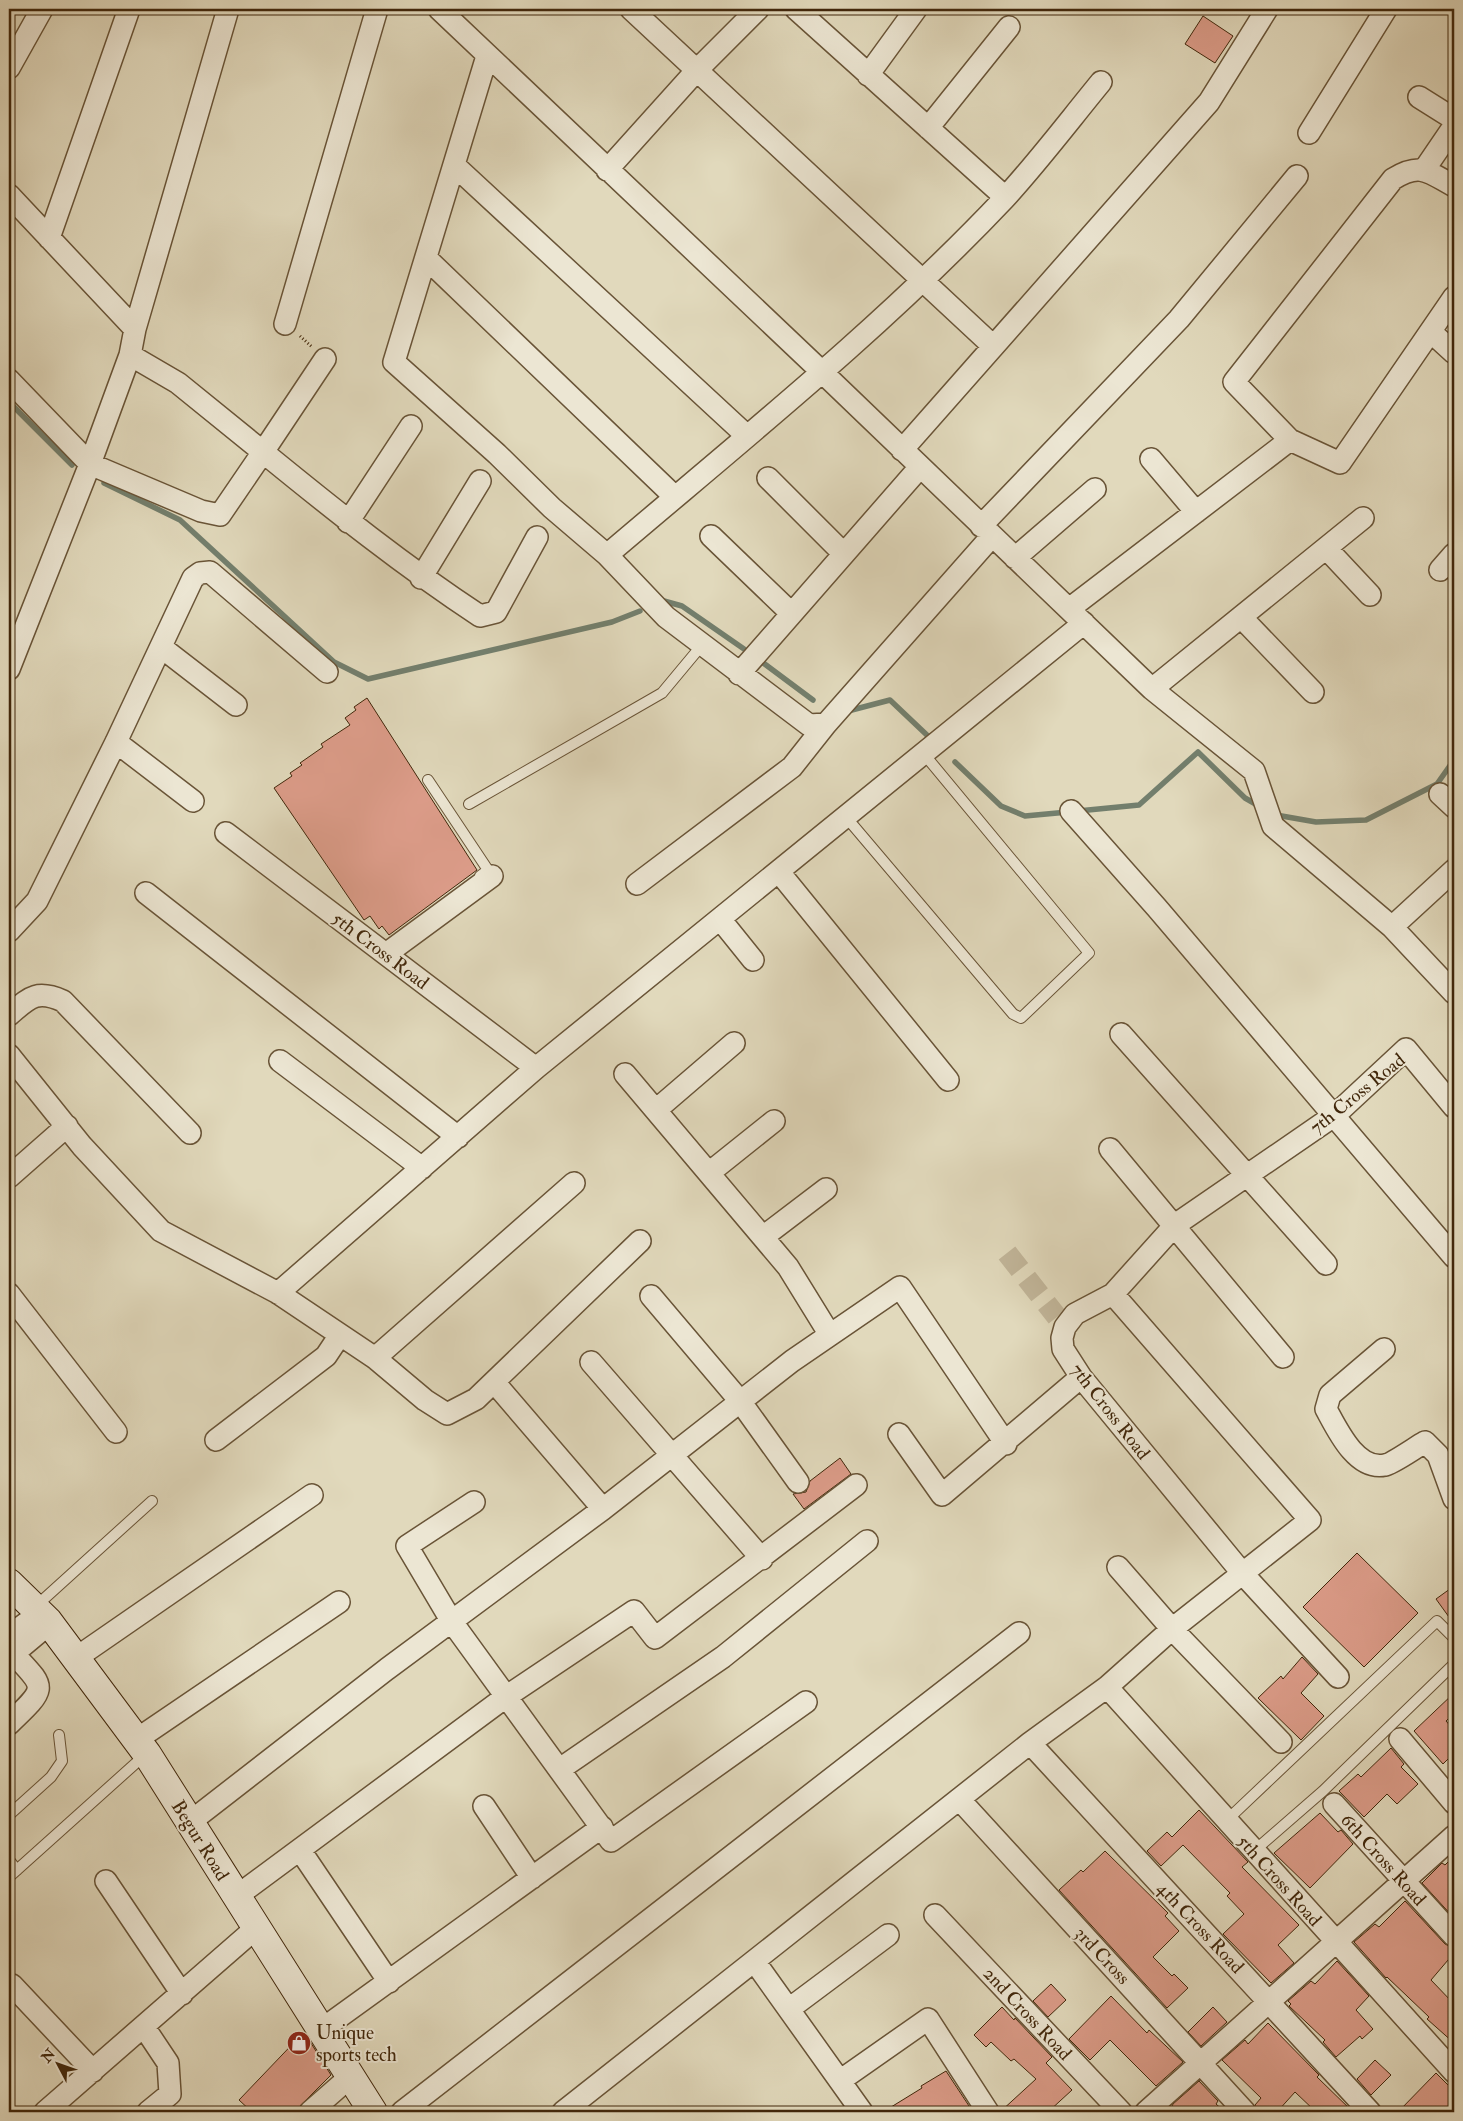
<svg xmlns="http://www.w3.org/2000/svg" width="1463" height="2121" font-family="'IM FELL Double Pica',serif">
  <style>
    .lines { fill: none; stroke-linecap: round; stroke-linejoin: round }
    .stream { stroke: #737f6d; stroke-width: 5.5 }
    .building { fill: #dc9c89; stroke: #41270b }
    .minor-tunnel { stroke: #c1b599; stroke-width: 21; stroke-dasharray: 21 11; stroke-linecap: butt }
    .service-casing { stroke: #695437; stroke-width: 12 }
    .minor-casing { stroke: #695437; stroke-width: 24 }
    .secondary-casing { stroke: #41270b; stroke-width: 30 }
    .path { stroke: #41270b; stroke-width: 3; stroke-dasharray: 1 2.5; stroke-linecap: butt }
    .service { stroke: #ece6d3; stroke-width: 10 }
    .minor { stroke: #ece6d3; stroke-width: 21 }
    .secondary { stroke: #ece6d3; stroke-width: 28 }
    .labels { text-anchor: middle; stroke-width: 4; stroke-linejoin: round; paint-order: stroke }
    .street-label { font-size: 19px; fill: #41270b; stroke: #ece6d3 }
    .poi-label { font-size: 19px; fill: #41270b; stroke: #ece6d3; text-anchor: start }
  </style>
  <rect width="100%" height="100%" fill="#e1d9bc"/>
  <filter id="stains"><feTurbulence type="fractalNoise" baseFrequency=".004" numOctaves="4"/><feColorMatrix values="0 0 0 0 .2 0 0 0 0 .09 0 0 0 0 .02 0 0 0 .5 -.17"/></filter>
  <radialGradient id="worn" r=".72"><stop offset=".6" stop-color="#630" stop-opacity="0"/><stop offset="1" stop-color="#630" stop-opacity=".3"/></radialGradient>
  <g class="lines">
    <path class="stream" d="M9,402L72,465
      M104,483L180,520L334,662L368,679L612,622L640,611
      M664,601L682,606L744,649
      M762,662L813,700
      M848,711L890,700L929,737
      M955,762L1001,806L1025,816L1068,812
      M1078,811L1139,805L1198,752L1245,798L1259,806
      M1276,815L1316,822L1366,820L1437,784L1454,760"/>
  </g>
  <path class="building" d="M1203,16L1233,36L1215,63L1185,44Z
    M367,698L477,870L389,935L382,926L379,929L370,916L364,920L274,788L292,776L290,773L302,765L300,763L323,747L321,744L350,725L345,718L356,710L354,707Z
    M840,1458L851,1474L804,1509L793,1494L806,1492L810,1481Z
    M1357,1553L1418,1613L1364,1667L1303,1607Z
    M1454,1586V1624L1436,1599Z
    M1302,1657L1318,1674L1301,1693L1324,1716L1301,1740L1258,1698L1281,1676L1283,1679Z
    M1454,1693V1713L1446,1721L1454,1730V1753L1443,1764L1414,1731Z
    M1391,1748L1404,1764L1401,1767L1418,1784L1397,1804L1387,1794L1364,1817L1339,1791L1358,1774L1361,1777Z
    M1199,1810L1248,1862L1242,1867L1299,1925L1278,1945L1294,1963L1271,1983L1223,1934L1244,1914L1227,1896L1230,1893L1183,1845L1161,1866L1147,1851L1167,1832L1172,1837Z
    M1320,1813L1338,1832L1341,1830L1353,1844L1310,1888L1274,1853Z
    M1105,1851L1168,1913L1165,1916L1179,1931L1153,1957L1172,1976L1174,1974L1188,1988L1167,2008L1059,1890L1081,1870L1083,1872Z
    M1454,1856V1918L1422,1883L1442,1863L1445,1865Z
    M1405,1901L1445,1944L1454,1948V1953L1431,1980L1454,2004V2043L1427,2019L1429,2017L1387,1977L1386,1978L1354,1942L1375,1924L1379,1927Z
    M1337,1961L1369,1996L1356,2010L1373,2029L1362,2039L1360,2036L1336,2057L1323,2042L1325,2040L1289,2006L1291,2004L1288,2001L1311,1981L1315,1984Z
    M1051,1984L1066,2000L1048,2017L1033,2001Z
    M1111,1996L1147,2033L1149,2030L1183,2062L1156,2086L1110,2040L1090,2060L1069,2039Z
    M1002,2007L1014,2020L1015,2018L1052,2057L1046,2063L1072,2090L1048,2112H1000L1036,2079L1014,2059L1011,2061L991,2042L986,2047L974,2035Z
    M1213,2007L1227,2022L1201,2046L1188,2032Z
    M1268,2023L1319,2075L1317,2077L1353,2112H1316L1295,2092L1277,2112H1257L1255,2105L1261,2098L1222,2060L1245,2040L1248,2044Z
    M304,2032L331,2075L294,2112H252L239,2100Z
    M1375,2060L1391,2075L1371,2095L1357,2079Z
    M946,2071L973,2112H883L922,2088L921,2086Z
    M1436,2073L1454,2091V2112H1398Z
    M1199,2081L1218,2101L1216,2104L1225,2112H1169L1173,2104Z"/>
  <g class="lines">
    <path class="minor-tunnel" d="M1007,1253L1057,1317"/>
    <g class="service-casing">
      <path id="service" d="M428,780L488,870L480,876
        M469,804L662,693L702,645
        M846,817L1013,1014L1021,1018L1089,953L924,754
        M35,1607L152,1501
        M9,1815L51,1777L62,1761L59,1735
        M1226,1821L1437,1621L1454,1638
        M1254,1851L1323,1791L1454,1664
        M9,1860L17,1870
        M9,1877L146,1754"/>
    </g>
    <g class="minor-casing">
      <path id="minor" d="M439,9L822,372L1152,689L1254,771L1273,826L1392,927L1454,993
        M631,9L993,346
        M796,9L1005,197
        M487,56L394,362L497,454L552,508L607,555L666,617L809,725L826,724L992,536
        M9,68L42,9
        M868,75L916,9
        M1419,97L1454,119
        M928,128L1009,27
        M1309,133L1386,9
        M454,165L747,436
        M607,170L697,70L758,9
        M1424,170L1454,126
        M1454,186C1428,172 1421,162 1393,179L1234,382L1290,440L1340,463L1454,297
        M9,195L135,329
        M49,238L129,9
        M426,258L675,497
        M285,324L377,9
        M1431,332L1454,353
        M325,359L263,452C334,510 404,566 480,616L496,612L537,537
        M9,380L90,464L201,511L220,515L263,452L178,383L130,355
        M902,450L1209,102L1267,9
        M1151,459L1196,512
        M768,478L843,553
        M348,522L411,426
        M981,526L1179,319L1297,176
        M711,536L791,613
        M1326,548L1370,595
        M607,555C742,440 882,328 1004,199C1038,162 1069,121 1101,82
        M1015,558L1095,489
        M1440,570L1454,554
        M421,578L480,481
        M1069,609L1290,440
        M1241,617L1313,692
        M161,647L236,705
        M9,669L90,464L130,355L135,329L228,9
        M739,674L920,467
        M1152,689L1363,518
        M116,742L193,801
        M1440,794L1454,807
        M1071,811L1157,908L1454,1257
        M226,833L536,1068
        M779,872L948,1080
        M637,884L792,767L826,724
        M146,893L458,1137
        M720,919L753,960
        M1392,927L1454,870
        M9,931L37,901L116,742L193,578L200,573L210,572L327,672
        M386,954L492,876
        M9,1015C29,998 36,989 63,1001L190,1133
        M1121,1034L1326,1264
        M9,1055L82,1146L161,1231L278,1293L375,1358L425,1400L447,1414L476,1399L640,1241
        M280,1061L422,1168
        M625,1074L788,1267L830,1335
        M656,1110L734,1043
        M1110,1149L1283,1357
        M709,1173L774,1121
        M9,1177L67,1126
        M763,1237L826,1189
        M278,1293L536,1068L1084,623
        M9,1294L116,1432
        M651,1296L740,1401L798,1482
        M1384,1349L1330,1395L1326,1409C1337,1429 1356,1471 1385,1465C1392,1464 1416,1447 1425,1442L1438,1455L1454,1499
        M375,1358L574,1183
        M591,1362L762,1559
        M494,1382L603,1509
        M899,1434L942,1495L1081,1377
        M216,1440L326,1356L340,1335
        M474,1502L407,1546L452,1622L611,1841L806,1702
        M1118,1567L1172,1629L1281,1742
        M9,1636L40,1613
        M9,1649C46,1689 50,1685 9,1724
        M13,1654L50,1623
        M76,1658L312,1495
        M1338,1677L1243,1574L1081,1377L1063,1349L1062,1338L1065,1327L1075,1314L1113,1294L1175,1225L1335,1115L1406,1049L1454,1107
        M1107,1687L1454,2072
        M1400,1739L1454,1803
        M136,1740L339,1602
        M1030,1743L1370,2112
        M560,1769L723,1657L867,1541
        M959,1799L1245,2112
        M1334,1804L1454,1936
        M484,1806L532,1878
        M190,1822L387,1669L603,1509L792,1361L900,1287L1006,1444
        M300,1850L389,1982
        M106,1881L182,1994
        M237,1896L507,1696L634,1611L655,1638L856,1485
        M935,1915L1121,2112
        M755,1962L862,2112
        M12,1985L93,2071
        M789,2009L888,1935
        M144,2027L168,2063L170,2094L148,2112
        M321,2030L602,1827
        M841,2080L928,2019L988,2112
        M45,2112L256,1928
        M310,2112L350,2077
        M402,2112L1019,1633
        M563,2112L1030,1743L1107,1687L1172,1629L1310,1520L1113,1294
        M1146,2112L1454,1836"/>
    </g>
    <g class="secondary-casing">
      <path id="secondary" d="M9,1583L48,1621L147,1754L373,2112"/>
    </g>
    <path class="path" d="M300,336L312,347"/>
    <use href="#service" class="service"/>
    <use href="#minor" class="minor"/>
    <use href="#secondary" class="secondary"/>
  </g>
  <defs>
    <g id="shop-disc" transform="scale(1.25)"><circle r="9.5" fill="#8f2418" stroke="#ece6d3"/><path d="M-5-2.5h2.3a2.7 3.5 0 0 1 5.4 0H5L5.5 6h-11ZM-1.5-2.5h3a1.5 2.3 0 0 0-3 0Z" fill="#fff"/></g>
  </defs>
  <g fill-rule="evenodd">
    <use href="#shop-disc" x="299" y="2043"/>
  </g>
  <g class="labels">
    <g class="street-label">
      <text transform="translate(381 950) rotate(37)" y="7">5th Cross Road</text>
      <text transform="translate(1357 1093) rotate(-39)" y="7">7th Cross Road</text>
      <text transform="translate(1111 1411) rotate(52)" y="7">7th Cross Road</text>
      <text transform="translate(201 1840) rotate(58)" y="7">Begur Road</text>
      <text transform="translate(1384 1859) rotate(48)" y="7">6th Cross Road</text>
      <text transform="translate(1280 1880) rotate(48)" y="7">5th Cross Road</text>
      <text transform="translate(1201 1927) rotate(47)" y="7">4th Cross Road</text>
      <text transform="translate(1103 1955) rotate(47)" y="7">3rd Cross</text>
      <text transform="translate(1028 2013) rotate(47)" y="7">2nd Cross Road</text>
    </g>
    <g class="poi-label">
      <text x="316" y="2039">Unique<tspan x="316" dy="22">sports tech</tspan></text>
    </g>
  </g>
  <rect width="1463" height="2121" fill="none" stroke="#e1d9bc" stroke-width="30"/>
  <rect x="10" y="10" width="1443" height="2101" fill="none" stroke="#41270b" stroke-width="2.5"/>
  <rect x="15" y="15" width="1433" height="2091" fill="none" stroke="#41270b"/>
  <g transform="translate(58 2064) rotate(311)" stroke="#ece6d3" stroke-width="4" paint-order="stroke">
  <path d="M0-4L9 19L0 12L-9 19Z" fill="#41270b"/>
  <text y="-8" font-size="14" font-weight="bold" text-anchor="middle" fill="#41270b">N</text>
  </g>
  <rect width="100%" height="100%" filter="url(#stains)"/>
  <rect width="100%" height="100%" fill="url(#worn)"/>
</svg>
